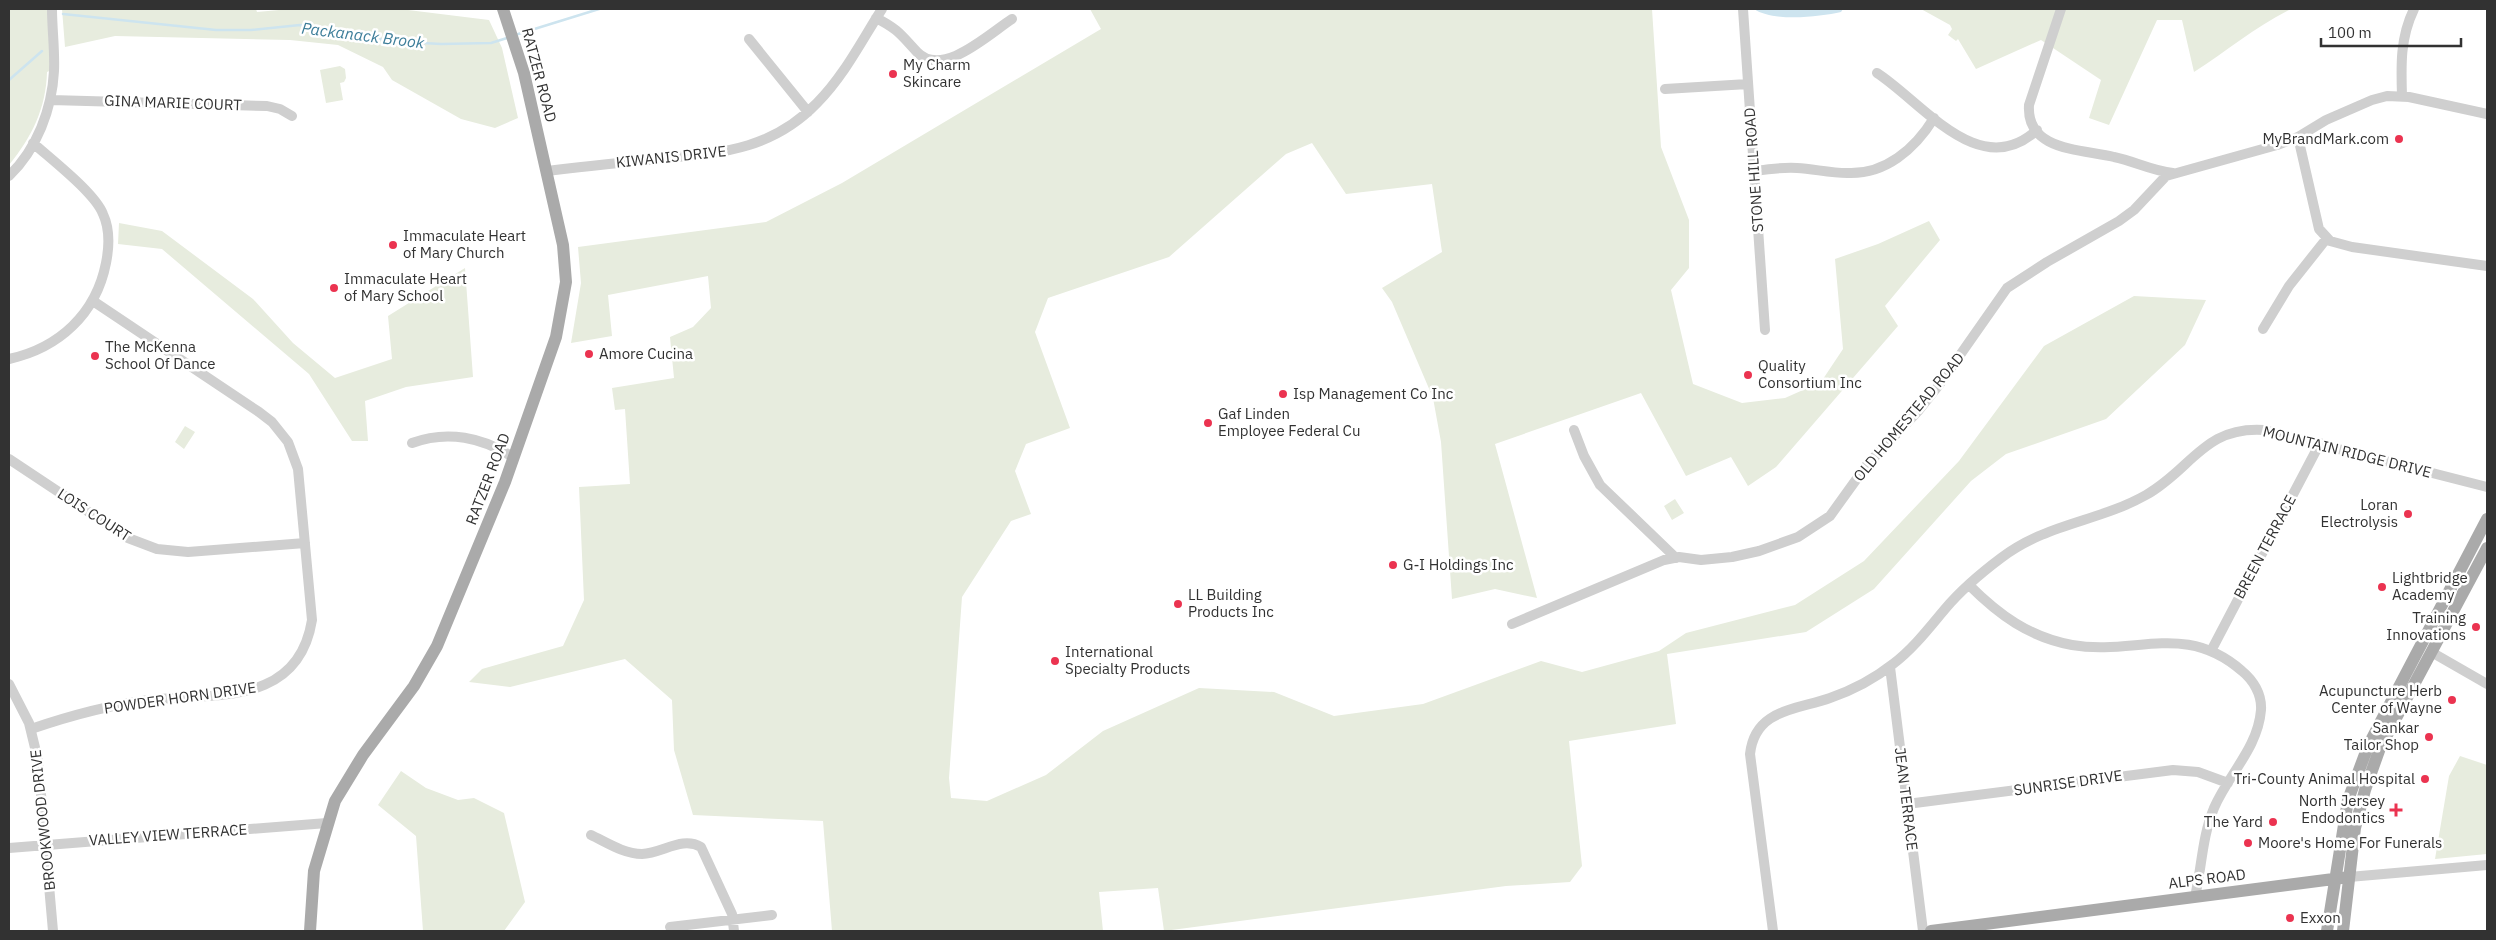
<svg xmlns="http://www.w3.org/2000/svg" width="2496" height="940" font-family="'IBM Plex Sans',sans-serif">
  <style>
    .green { fill: #e7ecde }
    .water { fill: #cde4ef }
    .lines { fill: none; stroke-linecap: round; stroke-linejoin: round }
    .stream { stroke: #cde4ef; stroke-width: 2.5 }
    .minor { stroke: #cfcfcf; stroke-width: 10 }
    .major { stroke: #aaa; stroke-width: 12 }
    .poi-dot { fill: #eb3350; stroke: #fff; stroke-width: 2 }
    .labels { text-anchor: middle; stroke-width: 5; stroke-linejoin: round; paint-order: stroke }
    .poi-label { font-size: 15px; fill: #323232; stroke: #fff; text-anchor: start }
    .street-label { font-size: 15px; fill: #323232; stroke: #fff }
    .water-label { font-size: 16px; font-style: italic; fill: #3c7d99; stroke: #fff }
  </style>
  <rect width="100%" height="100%" fill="#fff"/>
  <path class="green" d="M9,9H52L54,69L47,72C46,108 32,137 9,165Z
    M62,9H256L257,12L290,9H400L489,20L502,48L518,118L495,128L461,119L392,80L383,67L338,45L290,40L115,36L65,47Z
    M1090,9H1652L1661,147L1689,220V268L1671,290L1693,384L1742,403L1785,398L1821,382L1843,349L1835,259L1878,244L1929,221L1940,240L1885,306L1898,326L1776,467L1748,486L1731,457L1686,476L1641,393L1495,444L1537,598L1495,589L1452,599L1441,442L1433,398L1392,302L1382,288L1442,252L1432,184L1346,194L1312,143L1286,154L1169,257L1048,298L1035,332L1070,428L1026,444L1015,471L1031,514L1011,521L962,597L949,778L951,798L987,801L1046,775L1103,731L1199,688L1274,692L1334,716L1423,704L1541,661L1582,672L1659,651L1686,633L1795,605L1864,561L1959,461L2044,346L2134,296L2206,300L2185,345L2106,419L2006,454L1971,481L1874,589L1806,632L1667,654L1676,724L1569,741L1582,866L1570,882L1506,886L1164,931L1158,888L1099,892L1103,931H832L823,821L693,815L674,750L672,700L625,659L510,687L469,682L482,669L563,646L584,600L579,487L630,484L625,409L615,410L612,388L674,378L670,337L693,327L711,308L708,276L608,295L612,336L571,343L581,283L578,247L766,222L842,183L1101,29Z
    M1921,9H2291C2256,26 2227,51 2194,72L2182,20H2157L2109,125L2089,118L2101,80L2041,40L1976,69L1958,39L1956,41L1948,35L1952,29L1950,25Z
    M340,66L345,69L346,78L344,82L340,83L343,100L326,103L320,70Z
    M119,223L162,231L253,299L293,343L335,378L392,359L388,316L465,268L473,377L406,387L365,401L368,441H352L309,374L162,249L118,244Z
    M185,426L195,432L184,449L175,442Z
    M1675,499L1684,513L1672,520L1664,506Z
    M2460,756L2487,765V854L2435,859L2449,776Z
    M401,771L426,788L458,800L474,798L504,813L525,902L504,931H423L416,836L378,805Z"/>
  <path class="water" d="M1754,9H1843L1841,12C1819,17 1773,22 1754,9Z"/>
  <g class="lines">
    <path class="stream" d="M63,14L216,30H251L300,25L339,29L388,41L441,44L491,43L507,38
      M515,35L599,9
      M9,80L42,51"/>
    <path class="minor" d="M1743,9L1765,330
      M2061,9L2029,105C2026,152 2083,149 2114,157C2134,161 2152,171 2173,173
      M876,18C898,29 901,35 917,52C942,79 990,33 1012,19
      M749,39L808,112
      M1877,73C1922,102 1980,183 2037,130
      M1665,89L1748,84
      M2402,96C2401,65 2400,38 2414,9
      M51,100L267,106L280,109L292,116
      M2298,137L2319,229L2330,241L2352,247L2487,266
      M547,171C581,167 615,163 649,160C714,153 769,153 817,103C844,76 862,40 882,9
      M1755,171C1769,169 1783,167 1797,168C1814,169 1830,173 1847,173C1885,175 1915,149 1934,118
      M9,176C37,149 52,109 54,71C55,51 52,29 52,9
      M2263,329L2289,286L2327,238
      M9,359C59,348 96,314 106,263C109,248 110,229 103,214C95,193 52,160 33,143
      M1574,430L1584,456L1600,485L1676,558
      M412,443C447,430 483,437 514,458
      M9,459L128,538L157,549L188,552L305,543
      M1969,585C1999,615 2029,637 2072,645C2135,656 2185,621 2242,671C2253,680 2262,694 2261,710C2258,748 2228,775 2214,808C2202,837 2202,866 2195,897
      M1512,624L1664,560L1679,557L1701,560L1732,557L1759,551L1798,537L1830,516L1866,466L1919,410L1939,385L2007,288L2047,262L2119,221L2134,210L2166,176L2277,145L2298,137L2326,120L2372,100L2387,96L2409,97L2487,114
      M2211,651L2320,443
      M2433,653L2487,684
      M1890,667L1923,931
      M9,684L29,723L38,760L53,931
      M31,729C69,716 109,705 149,700C213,693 298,707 312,620L298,469L288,442L272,422L259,412L93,301
      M1907,804L2173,770L2198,772L2228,783
      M591,835C606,842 624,854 642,854C663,853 682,836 701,847L732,914L734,931
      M9,848L327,823
      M2349,877L2487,865
      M670,927L772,915
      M1773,931L1750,754C1755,709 1796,710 1830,698C1853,690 1874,679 1893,664C1913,649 1929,628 1945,609C1961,590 1981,573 2001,558C2047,523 2098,522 2146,495C2192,469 2204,426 2264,430L2487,487"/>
    <path class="major" d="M310,931L314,871L335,801L363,755L414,686L437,646L505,482L556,337L566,282L563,245L524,73L503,9
      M1931,931L2349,877
      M2327,931L2348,800L2368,746L2487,519
      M2343,931L2355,828L2365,790L2380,748L2487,548"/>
  </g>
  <g class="poi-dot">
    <circle cx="893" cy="74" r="5"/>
    <circle cx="2399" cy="139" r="5"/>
    <circle cx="393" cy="245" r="5"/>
    <circle cx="334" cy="288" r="5"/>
    <circle cx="589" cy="354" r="5"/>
    <circle cx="95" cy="356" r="5"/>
    <circle cx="1748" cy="375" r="5"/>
    <circle cx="1283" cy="394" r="5"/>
    <circle cx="1208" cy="423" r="5"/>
    <circle cx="2408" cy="514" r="5"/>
    <circle cx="1393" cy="565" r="5"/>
    <circle cx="2382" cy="587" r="5"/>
    <circle cx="1178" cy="604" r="5"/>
    <circle cx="2476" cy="627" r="5"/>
    <circle cx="1055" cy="661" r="5"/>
    <circle cx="2452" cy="700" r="5"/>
    <circle cx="2429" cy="737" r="5"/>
    <circle cx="2425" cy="779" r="5"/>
    <path d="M2393.5 802.5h5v5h5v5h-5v5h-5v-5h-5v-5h5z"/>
    <circle cx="2273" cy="822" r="5"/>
    <circle cx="2248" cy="843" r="5"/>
    <circle cx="2290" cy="918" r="5"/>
  </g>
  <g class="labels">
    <g class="poi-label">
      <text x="903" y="70">My Charm<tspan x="903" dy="17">Skincare</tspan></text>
      <text x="2389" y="144" text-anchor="end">MyBrandMark.com</text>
      <text x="403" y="241">Immaculate Heart<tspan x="403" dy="17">of Mary Church</tspan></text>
      <text x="344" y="284">Immaculate Heart<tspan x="344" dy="17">of Mary School</tspan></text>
      <text x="105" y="352">The McKenna<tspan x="105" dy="17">School Of Dance</tspan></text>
      <text x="599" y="359">Amore Cucina</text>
      <text x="1758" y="371">Quality<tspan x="1758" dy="17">Consortium Inc</tspan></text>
      <text x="1293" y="399">Isp Management Co Inc</text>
      <text x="1218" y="419">Gaf Linden<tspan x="1218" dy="17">Employee Federal Cu</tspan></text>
      <text x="2398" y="510" text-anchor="end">Loran<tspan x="2398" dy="17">Electrolysis</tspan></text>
      <text x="1403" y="570">G-I Holdings Inc</text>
      <text x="2392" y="583">Lightbridge<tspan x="2392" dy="17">Academy</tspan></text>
      <text x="1188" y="600">LL Building<tspan x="1188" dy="17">Products Inc</tspan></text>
      <text x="2466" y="623" text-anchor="end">Training<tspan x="2466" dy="17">Innovations</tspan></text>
      <text x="1065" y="657">International<tspan x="1065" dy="17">Specialty Products</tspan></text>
      <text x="2442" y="696" text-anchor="end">Acupuncture Herb<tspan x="2442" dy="17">Center of Wayne</tspan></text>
      <text x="2419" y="733" text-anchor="end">Sankar<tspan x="2419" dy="17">Tailor Shop</tspan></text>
      <text x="2415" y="784" text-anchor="end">Tri-County Animal Hospital</text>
      <text x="2385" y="806" text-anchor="end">North Jersey<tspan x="2385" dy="17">Endodontics</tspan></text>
      <text x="2263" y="827" text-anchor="end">The Yard</text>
      <text x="2258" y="848">Moore's Home For Funerals</text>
      <text x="2300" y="923">Exxon</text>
    </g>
    <g class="street-label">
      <text transform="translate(539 75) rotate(75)" y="5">RATZER ROAD</text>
      <text transform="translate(173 103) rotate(2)" y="5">GINA MARIE COURT</text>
      <text transform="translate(671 157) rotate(-6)" y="5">KIWANIS DRIVE</text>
      <text transform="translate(1754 170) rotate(-94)" y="5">STONE HILL ROAD</text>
      <text transform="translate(1909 417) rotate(-50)" y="5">OLD HOMESTEAD ROAD</text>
      <text transform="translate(2347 452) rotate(14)" y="5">MOUNTAIN RIDGE DRIVE</text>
      <text transform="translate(488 479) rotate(-69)" y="5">RATZER ROAD</text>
      <text transform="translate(94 515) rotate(33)" y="5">LOIS COURT</text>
      <text transform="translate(2265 547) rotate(-62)" y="5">BREEN TERRACE</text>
      <text transform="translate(180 698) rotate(-8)" y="5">POWDER HORN DRIVE</text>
      <text transform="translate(2068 783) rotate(-8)" y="5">SUNRISE DRIVE</text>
      <text transform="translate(1906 799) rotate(83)" y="5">JEAN TERRACE</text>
      <text transform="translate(43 820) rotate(-96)" y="5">BROOKWOOD DRIVE</text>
      <text transform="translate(168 835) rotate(-4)" y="5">VALLEY VIEW TERRACE</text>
      <text transform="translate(2207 879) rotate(-7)" y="5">ALPS ROAD</text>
    </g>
    <g class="water-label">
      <text transform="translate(363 35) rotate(7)" y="6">Packanack Brook</text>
    </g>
  </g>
  <rect width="2496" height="940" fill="none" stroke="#323232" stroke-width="20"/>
  <path d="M2321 38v8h140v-8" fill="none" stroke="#323232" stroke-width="2.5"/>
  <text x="2328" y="38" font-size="15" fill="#323232" stroke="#ffffff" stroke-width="4" paint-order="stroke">100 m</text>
</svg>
